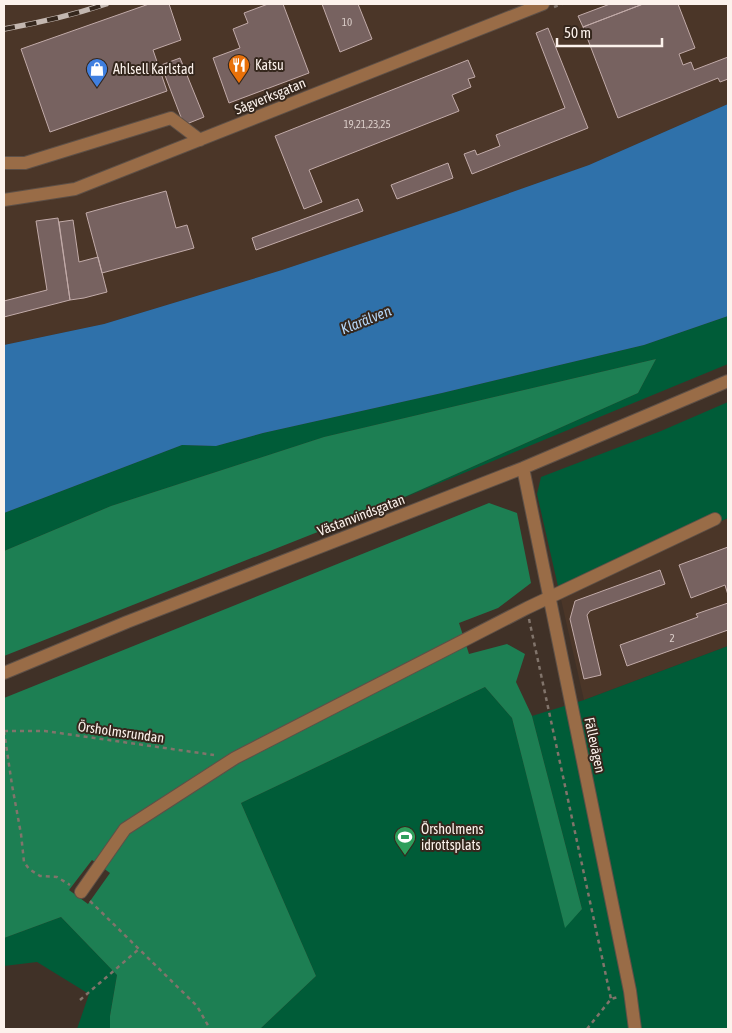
<svg xmlns="http://www.w3.org/2000/svg" width="732" height="1033" font-family="'Asap Condensed',sans-serif">
  <style>
    .built { fill: #4b3628 }
    .green { fill: #005c38 }
    .forest { fill: #1d7f53; fill-rule: evenodd }
    .water { fill: #2f71aa }
    .building { fill: #776260; stroke: #c2aba9 }
    .lines { fill: none; stroke-linecap: round; stroke-linejoin: round }
    .minor-casing { stroke: #5e5047; stroke-width: 14 }
    .path { stroke: #81746b; stroke-width: 2.5; stroke-dasharray: 4 4; stroke-linecap: butt }
    .minor { stroke: #996c47; stroke-width: 12 }
    .rail-casing { stroke: #c3b7b0; stroke-width: 5.5 }
    .rail { stroke: #35271d; stroke-width: 4; stroke-dasharray: 11; stroke-linecap: butt }
    .labels { text-anchor: middle; stroke-width: 4; stroke-linejoin: round; paint-order: stroke }
    .number-label { font-size: 11px; fill: #dbcec9 }
    .poi-label { font-size: 14px; fill: #fcf2ec; stroke: #35271d; text-anchor: start }
    .street-label { font-size: 14px; fill: #fcf2ec; stroke: #35271d }
    .water-label { font-size: 15px; font-style: italic; fill: #b4d5f5; stroke: #35271d }
  </style>
  <rect width="100%" height="100%" fill="#403127"/>
  <path class="built" d="M4,4H728V104L589,165L456,212L282,270L104,324L4,345Z
    M728,518V646L584,700L560,595Z"/>
  <path class="green" d="M728,316V364L391,503L638,393L656,359L324,437L111,506L4,551V513L182,445L216,446L263,433L442,393L644,345Z
    M728,402V518L560,595L537,494L541,477L661,431Z
    M728,646V1029H260L316,976L241,803L485,687L512,718L565,927L582,909L532,716L584,700Z
    M61,917L117,975L110,1016V1029H77L89,994L37,962L4,966V938Z"/>
  <path class="forest" d="M656,359L638,393L391,503L4,656V551L111,506L324,437Z
    M489,503L517,513L531,583L498,608L459,623L469,654L507,644L525,654L516,682L532,716L582,909L565,928L512,718L485,687L241,803L316,976L260,1029H110V1016L117,975L61,917L4,938V698ZM92,860L110,873L88,904L69,890Z"/>
  <path class="water" d="M728,104V316L644,345L442,393L263,433L216,446L182,445L4,513V345L104,324L282,270L456,212L589,165Z"/>
  <path class="building" d="M149,4H169L181,40L153,50L167,91L50,132L21,49Z
    M268,4H283L309,73L229,103L213,58L240,48L233,29L248,23L244,13Z
    M322,4H358L372,39L340,52Z
    M610,4H643L583,27L578,16Z
    M643,4H678L695,48L679,54L683,65L691,62L694,70L728,57V79L720,82L718,78L618,118L583,27Z
    M548,28L588,128L472,174L464,154L475,150L477,155L500,146L496,135L565,108L536,33Z
    M180,58L204,117L184,125L161,65Z
    M468,60L475,77L468,79L471,87L452,95L459,111L309,170L322,202L304,209L275,136Z
    M448,163L453,178L397,199L391,185Z
    M166,191L176,228L187,225L194,248L102,273L86,213Z
    M358,199L363,211L256,250L252,238Z
    M58,218L70,300L4,317V301L47,290L36,221Z
    M73,220L79,262L98,257L107,292L84,298L70,300L59,222Z
    M728,547V595L725,585L691,598L679,565Z
    M660,570L665,584L590,611L587,615L601,675L584,679L570,619L575,601Z
    M728,603V630L627,666L620,645L698,617L696,614Z"/>
  <g class="lines">
    <g class="minor-casing">
      <path id="minor" d="M4,163H25L171,118L200,140
        M4,200L75,189L543,4
        M523,468L630,991L635,1029
        M4,673L127,622L523,468L728,381
        M81,892L125,829L235,758L527,608L715,519"/>
    </g>
    <path class="path" d="M554,7L562,4
      M529,619L611,999
      M4,731L12,785L21,834L24,862L29,869L40,876L57,877L70,885
      M4,731H45L214,755
      M90,901L197,1006L210,1029
      M80,1000L139,949
      M587,1029L611,999L618,997"/>
    <use href="#minor" class="minor"/>
    <g class="rail-casing">
      <path id="rail" d="M4,29C38,23 73,15 106,4"/>
    </g>
    <use href="#rail" class="rail"/>
  </g>
  <defs>
    <g id="restaurant-pin" transform="scale(1.125)"><path d="M0 17L-7.5 6A9.5 9.5 0 1 1 7.5 6Z" fill="#e8710a" stroke="#35271d"/><path d="M-5-6h1v4h1v-4h1v4h1v-4h1v5L-1.5 .5V6h-2V.5L-5-1ZM5-6V6H3V1.5H1.5Q1.5-4 5-6Z" fill="#fff"/></g>
    <g id="shop-pin" transform="scale(1.125)"><path d="M0 17L-7.5 6A9.5 9.5 0 1 1 7.5 6Z" fill="#3f7fe0" stroke="#35271d"/><path d="M-5-2.5h2.3a2.7 3.5 0 0 1 5.4 0H5L5.5 6h-11ZM-1.5-2.5h3a1.5 2.3 0 0 0-3 0Z" fill="#fff"/></g>
    <g id="stadium-pin" transform="scale(1.125)"><path d="M0 17L-7.5 6A9.5 9.5 0 1 1 7.5 6Z" fill="#2e9e5b" stroke="#35271d"/><path d="M0-5a6.5 5 0 1 0 0 10a6.5 5 0 1 0 0-10ZM-3.5-1.8h7v3.6h-7Z" fill="#fff"/></g>
  </defs>
  <g fill-rule="evenodd">
    <use href="#restaurant-pin" x="239" y="65"/>
    <use href="#shop-pin" x="97" y="69"/>
    <use href="#stadium-pin" x="405" y="837"/>
  </g>
  <g class="labels">
    <g class="number-label">
      <text x="347" y="26">10</text>
      <text x="367" y="128">19,21,23,25</text>
      <text x="672" y="642">2</text>
    </g>
    <g class="poi-label">
      <text x="255" y="70">Katsu</text>
      <text x="113" y="74">Ahlsell Karlstad</text>
      <text x="421" y="834">Örsholmens<tspan x="421" dy="16">idrottsplats</tspan></text>
    </g>
    <g class="street-label">
      <text transform="translate(270 96) rotate(-22)" y="5">Sågverksgatan</text>
      <text transform="translate(361 515) rotate(-21)" y="5">Västanvindsgatan</text>
      <text transform="translate(121 732) rotate(8)" y="5">Örsholmsrundan</text>
      <text transform="translate(595 745) rotate(78)" y="5">Fällevägen</text>
    </g>
    <g class="water-label">
      <text transform="translate(366 320) rotate(-22)" y="5">Klarälven</text>
    </g>
  </g>
  <rect width="732" height="1033" fill="none" stroke="#fcf2ec" stroke-width="10"/>
  <path d="M557 38v8h105v-8" fill="none" stroke="#fcf2ec" stroke-width="2.5"/>
  <text x="564" y="38" font-size="15" fill="#fcf2ec" stroke="#35271d" stroke-width="4" paint-order="stroke">50 m</text>
</svg>
